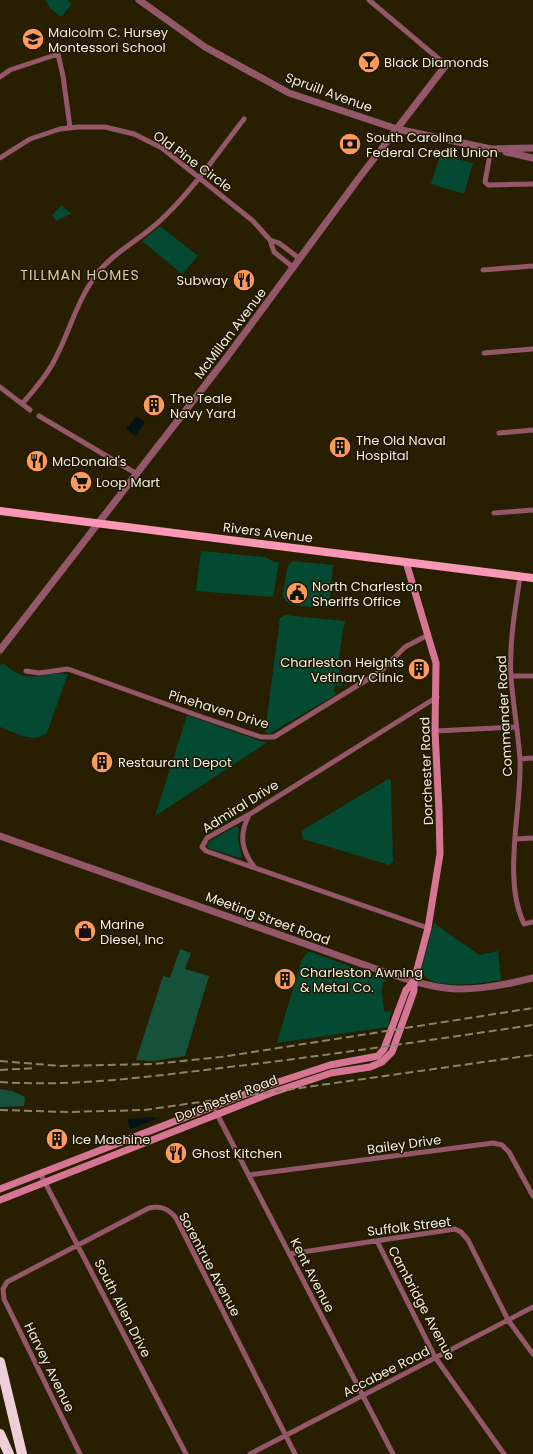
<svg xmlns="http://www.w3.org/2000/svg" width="533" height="1454" font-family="Poppins,sans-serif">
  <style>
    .green { fill: #044932 }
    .forest { fill: #16523b }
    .water { fill: #041416 }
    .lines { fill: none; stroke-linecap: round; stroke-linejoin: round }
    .minor { stroke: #935769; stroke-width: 5 }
    .tertiary { stroke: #935769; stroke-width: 7 }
    .secondary { stroke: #d57593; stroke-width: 7 }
    .primary { stroke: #fa97b5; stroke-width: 8 }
    .motorway { stroke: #eecfd7; stroke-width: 10 }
    .rail { stroke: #8b846c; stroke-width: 2; stroke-dasharray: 8 4; stroke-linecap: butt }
    .labels { text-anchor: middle; stroke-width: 3; stroke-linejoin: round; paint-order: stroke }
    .poi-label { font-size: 13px; fill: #f3eedc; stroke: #1e1600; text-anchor: start }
    .street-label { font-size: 13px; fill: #f3eedc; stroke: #1e1600 }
    .neighbourhood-label { font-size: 14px; letter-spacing: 1px; fill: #d5cba8; stroke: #1e1600 }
  </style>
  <rect width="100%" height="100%" fill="#281f01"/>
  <path class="green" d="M45,0H67L72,4L61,17L51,9Z
    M440,155L473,163L464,194L431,184Z
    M62,205L71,214L56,221L52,215Z
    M160,226L198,256L182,274L142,241Z
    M201,551L265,557L275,562H279L273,597L196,591Z
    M293,561L333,565L329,608C318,607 285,608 283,596C283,591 285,585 285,580C287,572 286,566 293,561Z
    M285,615L345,621C342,640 334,669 343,685L341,687L336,685L333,691L337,694L269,734L265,732L280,618Z
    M4,664C33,688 40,670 68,674L47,732C35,745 14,732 0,727V665Z
    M187,715L260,741L268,742L155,816Z
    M388,779L391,780L393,862L389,865L303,839L301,831Z
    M236,826L239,829L238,839L242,857L240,858L208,848L207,844L210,841Z
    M434,923L479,955L498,951L501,980C485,983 420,993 422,967Z
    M308,952H311L387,980L383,983L382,992L384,1012L390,1011L391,1013L388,1027L277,1043L301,961Z"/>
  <path class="forest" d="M180,949L191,953L185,969L209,976L185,1056L154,1061L136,1060L163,976L170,978Z
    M0,1089L12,1091L25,1097L24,1106L0,1107Z"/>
  <path class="water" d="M137,416L145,422L135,436L126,429Z
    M155,1117L156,1119L131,1129L127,1119Z"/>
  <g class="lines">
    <path class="minor" d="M369,0L446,65
      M0,77L10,70L58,54L63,76L70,127
      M491,149L485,182L488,185L533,184
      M0,158L30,139L60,129L78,127H105L134,134L162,148L253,221L270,240L274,252L294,268
      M270,240L279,243L300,259
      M483,270L533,266
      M484,353L533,349
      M0,387L30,410
      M22,404C33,391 45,378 53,363C69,334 76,302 96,275C115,250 144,238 165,216C195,187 219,151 244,119
      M39,416L137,474
      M499,433L533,430
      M494,513L533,510
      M520,577C515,610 509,643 511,677C513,704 518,731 520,759C522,809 502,878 524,924L533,922
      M26,671L39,673L68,669L202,717L261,737H274L381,671L405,647L428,635
      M511,676H533
      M435,731L516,727
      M520,759L533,758
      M249,815C239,835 241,850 255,868
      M516,839L533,838
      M428,928L206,851L202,847L207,838L250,814L437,697
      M216,1112L393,1454
      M40,1173L186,1454
      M249,1175L493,1143L502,1145L509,1152L533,1196
      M377,1241L435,1357L504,1454
      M289,1254L455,1229L461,1232L468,1240L508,1320L533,1354
      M80,1454L4,1299L3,1289L7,1282L149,1208C161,1206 168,1208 176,1218L295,1454
      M250,1454L533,1307"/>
    <path class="tertiary" d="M139,0L205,47L289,93L397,129L491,149L533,148
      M506,152L533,158
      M0,650L227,357L359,178L446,65
      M0,836L379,970C404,978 432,989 460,989C485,989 509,984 533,978"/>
    <path class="secondary" d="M0,1189L266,1086L330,1065L378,1056L384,1049L406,990L414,981
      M0,1200L271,1093L331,1073L370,1067L382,1062L392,1052L414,991V981L428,928L440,854L439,811L435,731L436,663L406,562"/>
    <path class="primary" d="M0,511L533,578"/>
    <path class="motorway" d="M0,1362L22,1454
      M0,1434L9,1454"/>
    <path class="rail" d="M0,1061L61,1066L154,1064L221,1057L533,1008
      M0,1070L36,1068
      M0,1082C74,1087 147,1077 221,1068C325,1056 429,1040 533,1025
      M0,1110L68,1112L144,1110L533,1055"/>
  </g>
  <defs>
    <g id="school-disc" transform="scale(1.15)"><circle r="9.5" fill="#fe9b58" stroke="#1e1600"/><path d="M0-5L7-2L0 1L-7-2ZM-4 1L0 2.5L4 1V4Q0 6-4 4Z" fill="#111"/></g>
    <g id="bar-disc" transform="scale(1.15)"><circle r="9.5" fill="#fe9b58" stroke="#1e1600"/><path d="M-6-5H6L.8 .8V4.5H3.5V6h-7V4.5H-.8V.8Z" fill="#111"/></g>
    <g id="bank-disc" transform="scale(1.15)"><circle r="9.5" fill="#fe9b58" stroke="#1e1600"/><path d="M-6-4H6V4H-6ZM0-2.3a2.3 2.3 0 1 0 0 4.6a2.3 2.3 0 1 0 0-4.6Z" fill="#111"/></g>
    <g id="restaurant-disc" transform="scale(1.15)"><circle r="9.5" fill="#fe9b58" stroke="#1e1600"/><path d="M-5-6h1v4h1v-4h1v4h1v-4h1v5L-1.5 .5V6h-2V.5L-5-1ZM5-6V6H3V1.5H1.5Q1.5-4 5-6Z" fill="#111"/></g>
    <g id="building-disc" transform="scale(1.15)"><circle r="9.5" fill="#fe9b58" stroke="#1e1600"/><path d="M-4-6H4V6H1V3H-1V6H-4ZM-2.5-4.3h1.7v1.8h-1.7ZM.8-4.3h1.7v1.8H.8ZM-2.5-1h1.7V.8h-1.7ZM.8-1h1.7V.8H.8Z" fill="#111"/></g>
    <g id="supermarket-disc" transform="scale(1.15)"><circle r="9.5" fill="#fe9b58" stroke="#1e1600"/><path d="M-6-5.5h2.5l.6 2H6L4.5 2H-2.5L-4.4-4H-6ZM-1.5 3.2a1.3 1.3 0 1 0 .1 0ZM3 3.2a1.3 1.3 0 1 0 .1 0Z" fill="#111"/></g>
    <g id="civic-disc" transform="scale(1.15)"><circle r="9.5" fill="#fe9b58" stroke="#1e1600"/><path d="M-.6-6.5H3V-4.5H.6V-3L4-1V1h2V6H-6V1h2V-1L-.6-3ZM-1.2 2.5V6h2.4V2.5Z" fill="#111"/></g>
    <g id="shop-disc" transform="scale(1.15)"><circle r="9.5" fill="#fe9b58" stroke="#1e1600"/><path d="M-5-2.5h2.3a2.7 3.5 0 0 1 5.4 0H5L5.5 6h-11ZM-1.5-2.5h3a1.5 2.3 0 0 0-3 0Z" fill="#111"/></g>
  </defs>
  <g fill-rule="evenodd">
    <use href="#school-disc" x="33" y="39"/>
    <use href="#bar-disc" x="369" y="62"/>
    <use href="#bank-disc" x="350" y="144"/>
    <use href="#restaurant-disc" x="244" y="280"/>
    <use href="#building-disc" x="154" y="405"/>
    <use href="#building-disc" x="340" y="447"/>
    <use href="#restaurant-disc" x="37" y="461"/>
    <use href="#supermarket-disc" x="81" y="482"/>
    <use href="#civic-disc" x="297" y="593"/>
    <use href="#building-disc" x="419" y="669"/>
    <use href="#building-disc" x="102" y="762"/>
    <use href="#shop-disc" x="85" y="931"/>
    <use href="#building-disc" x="285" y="979"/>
    <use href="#building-disc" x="57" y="1139"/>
    <use href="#restaurant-disc" x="176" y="1153"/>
  </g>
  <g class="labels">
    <g class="poi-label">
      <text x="48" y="37">Malcolm C. Hursey<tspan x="48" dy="15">Montessori School</tspan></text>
      <text x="384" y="67">Black Diamonds</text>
      <text x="366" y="142">South Carolina<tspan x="366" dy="15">Federal Credit Union</tspan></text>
      <text x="228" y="285" text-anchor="end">Subway</text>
      <text x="170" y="403">The Teale<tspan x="170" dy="15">Navy Yard</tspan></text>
      <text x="356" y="445">The Old Naval<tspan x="356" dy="15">Hospital</tspan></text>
      <text x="52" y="466">McDonald's</text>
      <text x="96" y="487">Loop Mart</text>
      <text x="312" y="591">North Charleston<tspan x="312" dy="15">Sheriffs Office</tspan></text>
      <text x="404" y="667" text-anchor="end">Charleston Heights<tspan x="404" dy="15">Vetinary Clinic</tspan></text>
      <text x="118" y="767">Restaurant Depot</text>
      <text x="100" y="929">Marine<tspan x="100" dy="15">Diesel, Inc</tspan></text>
      <text x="300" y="977">Charleston Awning<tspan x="300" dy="15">&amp; Metal Co.</tspan></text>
      <text x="72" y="1144">Ice Machine</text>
      <text x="192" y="1158">Ghost Kitchen</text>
    </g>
    <g class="street-label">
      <text transform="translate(329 92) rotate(20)" y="5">Spruill Avenue</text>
      <text transform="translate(193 161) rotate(36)" y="5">Old Pine Circle</text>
      <text transform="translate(230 333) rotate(-53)" y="5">McMillan Avenue</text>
      <text transform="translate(268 532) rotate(7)" y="5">Rivers Avenue</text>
      <text transform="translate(219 709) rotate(17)" y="5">Pinehaven Drive</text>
      <text transform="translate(504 716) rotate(-93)" y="5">Commander Road</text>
      <text transform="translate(426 771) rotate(-92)" y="5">Dorchester Road</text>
      <text transform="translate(240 806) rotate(-32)" y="5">Admiral Drive</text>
      <text transform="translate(268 918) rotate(20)" y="5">Meeting Street Road</text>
      <text transform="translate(226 1098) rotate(-21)" y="5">Dorchester Road</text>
      <text transform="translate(404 1144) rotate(-8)" y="5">Bailey Drive</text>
      <text transform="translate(409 1226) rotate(-7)" y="5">Suffolk Street</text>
      <text transform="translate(210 1264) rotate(62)" y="5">Sorentrue Avenue</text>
      <text transform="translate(313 1275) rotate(63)" y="5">Kent Avenue</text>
      <text transform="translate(422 1303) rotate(62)" y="5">Cambridge Avenue</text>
      <text transform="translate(123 1308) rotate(63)" y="5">South Allen Drive</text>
      <text transform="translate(50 1367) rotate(64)" y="5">Harvey Avenue</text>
      <text transform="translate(386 1371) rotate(-27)" y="5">Accabee Road</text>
    </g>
    <g class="neighbourhood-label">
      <text x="80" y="280">TILLMAN HOMES</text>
    </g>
  </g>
</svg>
